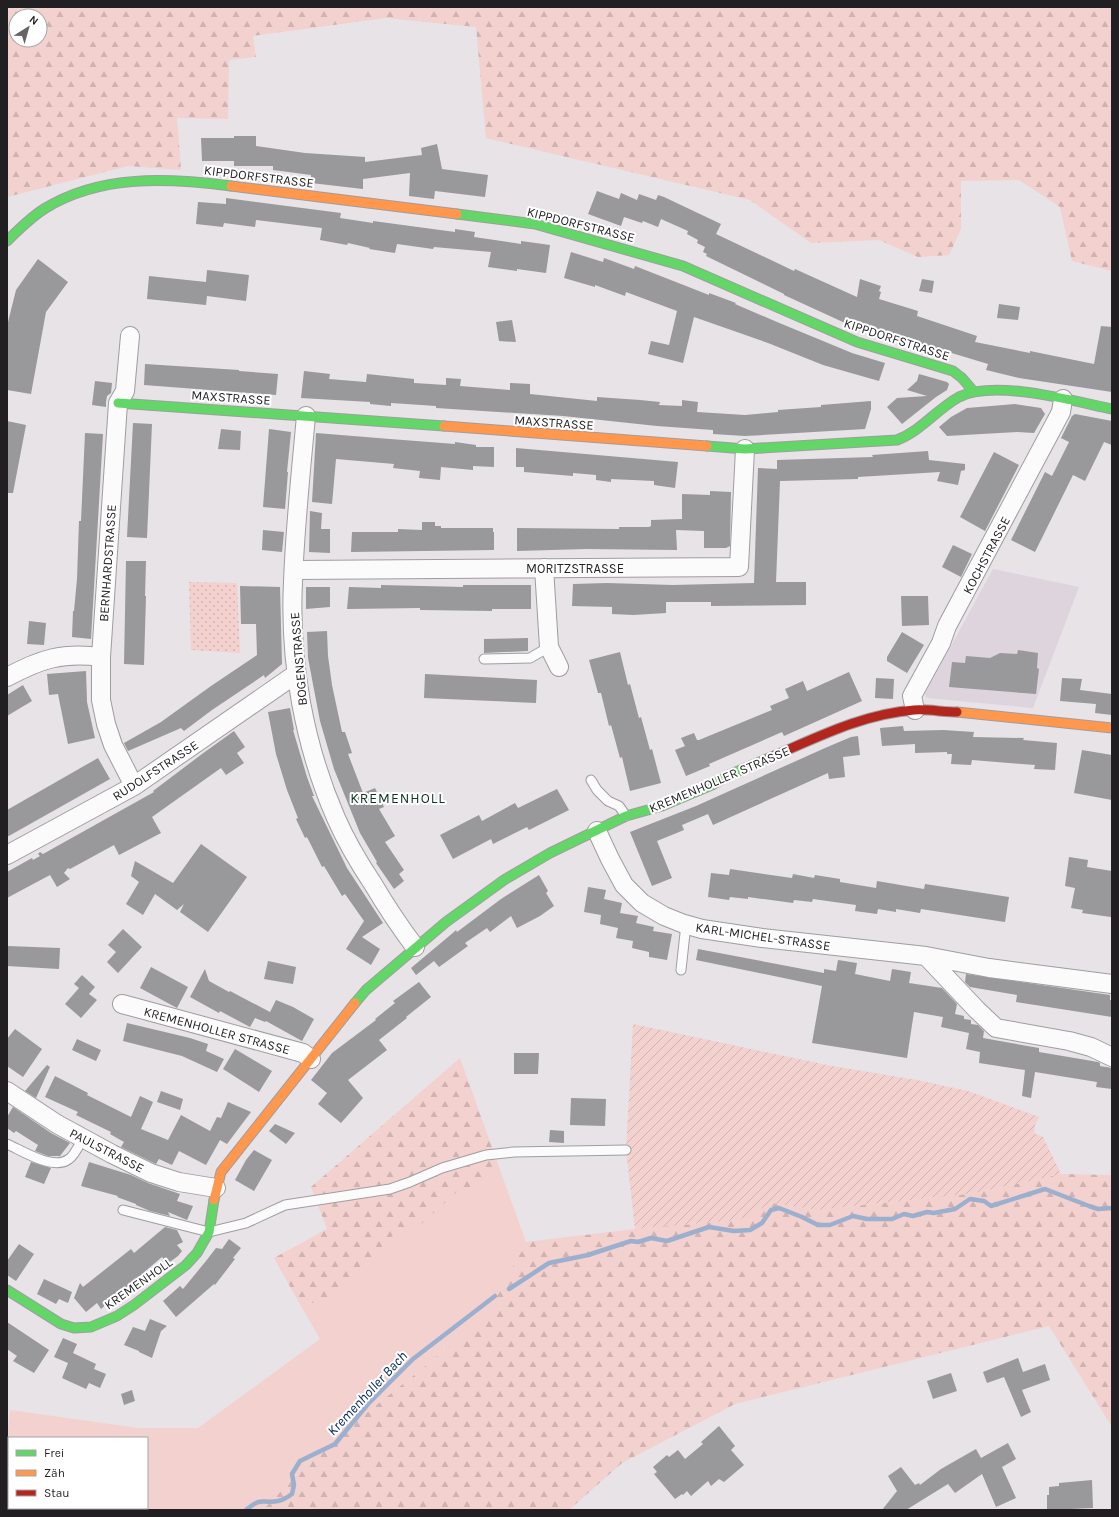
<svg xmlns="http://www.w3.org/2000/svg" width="1119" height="1517" font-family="Karla,sans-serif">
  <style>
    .built { fill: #ddd4de }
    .grass { fill: #f3d1ce; fill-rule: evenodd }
    .forest { fill: url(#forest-firs); fill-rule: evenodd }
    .park { fill: url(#park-dots) }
    .garden { fill: url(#garden-furrows) }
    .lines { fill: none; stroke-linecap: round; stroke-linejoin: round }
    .stream { stroke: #9bafce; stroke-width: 4.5 }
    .building { fill: #99989b }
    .lane-casing { stroke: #a09da1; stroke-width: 11 }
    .street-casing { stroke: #a09da1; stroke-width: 20 }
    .fast-casing { stroke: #a09da1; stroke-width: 11 }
    .slow-casing { stroke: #a09da1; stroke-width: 11 }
    .jam-casing { stroke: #a09da1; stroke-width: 11 }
    .lane { stroke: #fbfbfb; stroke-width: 9 }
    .street { stroke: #fbfbfb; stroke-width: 18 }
    .fast { stroke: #63d668; stroke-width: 9 }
    .slow { stroke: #ff974d; stroke-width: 9 }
    .jam { stroke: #b3261e; stroke-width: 9 }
    .labels { text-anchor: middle; stroke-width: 4; stroke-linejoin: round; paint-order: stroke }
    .street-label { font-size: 13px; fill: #221f22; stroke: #fff }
    .neighbourhood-label { font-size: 14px; letter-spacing: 1px; fill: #0a3520; stroke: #fff }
    .water-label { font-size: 14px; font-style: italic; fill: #00285b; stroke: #fff }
  </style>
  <defs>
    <pattern id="forest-firs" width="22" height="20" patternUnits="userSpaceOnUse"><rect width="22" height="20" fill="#f3d1ce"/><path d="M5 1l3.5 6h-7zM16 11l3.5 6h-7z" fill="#d0b3b1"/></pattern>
    <pattern id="park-dots" width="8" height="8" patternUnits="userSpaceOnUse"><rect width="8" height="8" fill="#f3d1ce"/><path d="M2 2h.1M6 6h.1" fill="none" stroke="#d0b3b1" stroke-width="1.8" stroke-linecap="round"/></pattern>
    <pattern id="garden-furrows" width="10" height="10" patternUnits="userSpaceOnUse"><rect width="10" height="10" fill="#f3d1ce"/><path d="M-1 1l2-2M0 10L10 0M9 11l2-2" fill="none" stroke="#d0b3b1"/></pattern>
  </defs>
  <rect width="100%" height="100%" fill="#e7e3e7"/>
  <path class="built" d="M993,569L1079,587L1033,708L927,698L925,694Z"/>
  <path class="grass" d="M500,1170L526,1242L490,1310L423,1368L320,1450L263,1510H7V1439L10,1410L138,1428H198L320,1339L301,1306L341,1295L395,1233L418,1227L458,1191L469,1192ZM9,1438H147V1508H9Z"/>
  <path class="forest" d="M7,7H1112V271L1072,261L1060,207L1019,180L961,181V229L949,255L918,257L879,240L811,243L750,200L486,138L476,27L386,18L253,36L256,57L229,60L228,119L177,118L181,170L128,166L7,197ZM16,16H40V40H16Z
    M460,1058L500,1170L469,1192L458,1191L418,1227L395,1233L341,1295L301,1306L274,1258L327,1229L311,1187Z
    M1061,1174L1112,1175V1427L1049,1326L735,1404L622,1463L569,1510H263L320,1450L423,1368L490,1310L526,1242L635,1229L737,1220L773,1203L817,1210L975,1193Z"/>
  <path class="park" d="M189,582L237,583L240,653L191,650Z"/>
  <path class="garden" d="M633,1024L832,1066L917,1080L968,1091L1039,1117L1035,1125L1034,1133L1043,1137L1061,1174L975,1193L817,1210L773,1203L738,1220L635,1229L626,1150Z"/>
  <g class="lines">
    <path class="stream" d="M509,1289L549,1263L588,1255L631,1241L638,1242L651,1238L667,1241L709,1227L734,1231L750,1230L762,1223L771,1210L779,1208L802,1217L818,1225H830L853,1216L867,1219H892L904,1214L913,1216L927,1212L934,1213L955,1209L970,1199L984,1201L991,1206L1045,1189L1089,1206L1098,1209L1112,1208
      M246,1510C263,1496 261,1504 278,1501C283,1500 288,1497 292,1494L294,1485L292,1474L300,1461L335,1444L368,1404L413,1359L495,1296"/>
  </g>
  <path class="building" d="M234,136H256V146L305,153L365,157V162L422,155L421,148L437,144L442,169L488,175L485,197L435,191L434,199L409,196L410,173L363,179V189L311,183V175L273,170V166H234V161H202L201,138H234Z
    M597,191L619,199L621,193L637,200L639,194L656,200L658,195L664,197L721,224L716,234L794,271L795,269L857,297L860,279L881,286L879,291L881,292L879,299L918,311L917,316L977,336L975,342L1030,353V351L1094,364L1101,326L1112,327V392L1019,378L986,370L988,364L846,321L845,323L784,295V294L706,256L707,254L703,252L705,247L697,243L698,240L687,234L688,231L661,219L658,227L643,221L642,223L624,217L621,226L588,214Z
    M226,198L341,213L340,218L373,223V221L455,232V229L475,232L474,237L521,244V241L550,245L546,273L517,269V271L488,267L491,252L434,247L433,249L397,244L395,253L369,249L370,248L348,243L347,245L320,240L322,228L256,220L255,227L224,223L223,227L196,224L198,202L226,204Z
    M571,252L603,262L604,258L634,269L635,266L709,295V293L736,303L735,304L777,322L852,353L885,363L879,381L823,365L768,343L694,317L683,363L648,354L651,341L669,345L677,311L626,292L625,296L595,285V287L564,278Z
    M38,259L68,282L46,312L31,394L7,390V326L16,290Z
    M207,270L249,275L246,301L207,296L206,305L147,299L149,276L206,282Z
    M922,279L934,281L932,293L919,291Z
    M999,304L1020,307L1018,320L997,318Z
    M512,320L516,342L499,341L496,322Z
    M145,364L239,370V371L278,374L276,395L144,385Z
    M304,371L330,374L329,379L366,382L367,374L414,379V383L446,385V378L461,379L460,386L510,390V383L530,384V394L597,401V397L640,400L660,402L659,405L682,406V400L698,402L697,412L745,415L778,412V410L821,407V405L871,401V409L865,429L745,436L713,434V430L657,426L563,416L436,408V406L391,403V406L370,404V402L301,398Z
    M919,374L947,382L949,384L947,390L936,397L902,424L887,407L897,398L927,396L907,390L917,381Z
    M95,381L112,383L111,393L107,396L106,402V407L92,405Z
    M1015,404L1041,408L1045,414L1034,433L1017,432L947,436L939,427L951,417L967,408Z
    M1075,414L1112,421V445L1104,442L1085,481L1073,475L1035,552L1011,540L1045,472L1052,476L1069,442L1061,438L1072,416Z
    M7,421L26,425L13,493H7Z
    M133,423L152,424L147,538L127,537Z
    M221,429L241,431L240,450L218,449Z
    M269,429L291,432L287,472H288L285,509L263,507Z
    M85,433L103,434L91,639L72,637L73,611H74L77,579L79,521H81Z
    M316,433L390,439L455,444V442L476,445V447H494V467L473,466V470L441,467L440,480L419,478L420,471L393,468L394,464L336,459L332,504L312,502Z
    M516,448L678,462L675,488L654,485V481L611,479V482L596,480V475L573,473V476L524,472V467H516Z
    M928,451L929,460L965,464V470L961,471L958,485L937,481L940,472L858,477V479L780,481L776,582H806V605L711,606V602H666V613L633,615L612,614V607L572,606L573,584L607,583L673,585L754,583L758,468L777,469V460L873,457L872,455Z
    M994,452L1019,465L985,531L960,517Z
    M710,491L731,492L730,546L726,548H704V531L676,530L677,550L586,549L517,551V528L619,529V527H649L651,526V520L682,519V494L710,495Z
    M310,511L322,513L321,529H330V553L309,552Z
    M422,522H435V526H441V528H493V532H494V550L351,552L352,532H398V529L422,530Z
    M263,530L284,532L282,552L262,550Z
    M953,545L972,554L961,577L942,567Z
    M126,561H146L145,596H146L144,665L124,664Z
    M381,585L463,587V585H531V609H492V611L420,610V608L347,609L349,587L381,588Z
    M240,586L280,587L282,664L265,678L264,675L212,710L184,731L181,728L128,751L124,743L161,722L211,686L257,655L256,624H241Z
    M306,587H330V607L306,609Z
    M901,596H928L929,625L902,626Z
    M29,621L46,623L44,645L27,644Z
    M327,631L328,656L332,685L342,732H345L352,753L348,754L363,793L375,788L384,807L379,809L395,836L385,842L404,870L399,874L404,881L394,889L376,863L377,862L360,833L334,769L320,721L308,658L307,632Z
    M902,632L924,645L907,673L887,661V657Z
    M528,638V651L484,653V639Z
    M1018,650L1038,653L1037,668L1039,669L1036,694L949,687L952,662L965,663L966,656L990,658L1000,653L1017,654Z
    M620,652L628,685L630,684L639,718L641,717L650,750L652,749L661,783L630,791L622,757L620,758L611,725L609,726L601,693H598L589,660Z
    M86,671L87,702L95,738L68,744L58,694L49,695L47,674Z
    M849,672L862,701L784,736L782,732L709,764L710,766L686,776L675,750L685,746L681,738L694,733L697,740H699L772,710L770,706L789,698L785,689L803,681L807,691Z
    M425,674L537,680L536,703L424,698Z
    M876,678L894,679L893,699L875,698Z
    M1062,678L1082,679L1080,690L1112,694V715L1095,713L1096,704L1060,701Z
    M23,685L32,701L7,716V695Z
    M290,708L294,730H293L307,777L314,796H312L347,868L383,923L362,937L380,949L371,965L346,949L364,921L345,894L342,896L324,866L322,867L307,837L305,838L296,819L298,818L287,790L276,754L268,712Z
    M903,726L904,731L943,730L974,732L973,737L1024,738L1023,740L1057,743L1055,770L1034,769L1035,765L972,760L971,765L951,764L952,754H947V752L915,753V744L882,746L880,728Z
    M234,731L245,747L237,753L244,763L226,775L221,768L152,817L161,833L119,855L114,845L70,869L68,868L64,873L70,879L57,887L50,875L7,898V872L32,858L33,860L40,856L38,854L40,852L43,854L154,792L153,791L202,754Z
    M858,736L860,755L843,757L845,777L829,779L828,773L713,825L708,814L682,825L684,830L657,841L672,878L652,886L630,832L696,806L825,748L851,737Z
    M1082,750L1112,755V800L1074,793Z
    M98,758L110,779L7,837V810Z
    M557,789L569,810L529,830L527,827L493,844L491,839L453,859L440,835L479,815L482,821L515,803L518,808Z
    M201,844L247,877L208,932L180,912L184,904L177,910L155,894L143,915L126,904L139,882L131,876L135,861L173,883Z
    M1069,857L1088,860L1087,867L1112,871V909L1111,917L1082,913L1083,910L1071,908L1075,888L1065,886Z
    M730,869L792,878L793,874L814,878L815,875L840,879V882L876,888L877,881L924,889L925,884L1009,897L1005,922L921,909L920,913L896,909V912L878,909L877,914L855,911L856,905L813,899L812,902L794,900L793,903L748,897V899L730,897L729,900L708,897L711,873L729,875Z
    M539,875L548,891L546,893L554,906L540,916L517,928L511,916L490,932L487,928L465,943L468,946L439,967L434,961L416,975L411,968L454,932L456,930L457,932L501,899Z
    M588,887L606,890L604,899L622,903L620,913L638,916L636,923L654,927L653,931L672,934L667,960L649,957V952L632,948L633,941L616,938L618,928L600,924L601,915L584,912Z
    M123,929L142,947L118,973L107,962L116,952L108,945Z
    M7,946L60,948L59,969L7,966Z
    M698,949L824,973V969L836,971L838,960L857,963L855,974L890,981L892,969L911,972L909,983L942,988L957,1004L955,1014L964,1016V1019L971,1020V1024L978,1025L984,1031L983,1038L1039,1048V1052L1098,1062L1100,1063V1066L1112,1068V1089L1096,1087L1097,1082L1035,1072L1031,1098L1022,1096L1025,1070L979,1063L980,1052L966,1049L969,1033L941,1027L943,1017L914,1012L907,1058L812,1043L822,986L696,960Z
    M268,961L296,967L293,984L264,979Z
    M151,967L188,987L177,1008L140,988Z
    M205,969L209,981L229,992L230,991L270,1012L276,1000L293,1007L314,1019L302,1041L266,1021L265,1022L255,1018L250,1027L220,1011L219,1013L190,997Z
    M966,974L1110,995V1000H1112V1017L1016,1002L1017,995L970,987L965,982Z
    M82,975L95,987L89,994L97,1000L81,1018L65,1004L79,988L74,984Z
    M419,982L431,997L406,1017L407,1018L379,1040L387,1050L348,1080L363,1098L341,1123L318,1104L327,1093L311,1080L332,1053L376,1020L375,1019L395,1003L393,1001Z
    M127,1023L190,1038L208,1044L206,1051L224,1059L217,1072L182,1056L123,1041Z
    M15,1029L42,1049L23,1077L7,1066V1039Z
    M77,1039L101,1050L96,1061L72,1050Z
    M235,1049L272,1071L259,1092L223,1069Z
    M514,1053H539L538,1074H514Z
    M47,1065L50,1067L36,1098L25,1091Z
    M55,1076L88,1093L87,1095L131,1117L140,1096L153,1102L141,1129L168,1140L181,1115L210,1131L217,1117L221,1118L228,1102L251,1112L227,1144L220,1140L206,1165L179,1151L172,1165L159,1159L156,1164L121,1147L124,1142L110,1134L111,1132L76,1115L78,1112L45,1097Z
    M161,1091L183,1099L180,1110L157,1102Z
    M571,1098L606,1099L605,1126L570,1125Z
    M13,1107L51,1133L70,1143L60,1156H48L35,1151L38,1145L16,1131L14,1133L7,1128V1117Z
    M275,1124L295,1133L286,1144L269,1131Z
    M550,1130L564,1131V1143L549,1142Z
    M254,1150L272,1160L254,1191L235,1180L246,1160Z
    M31,1162L51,1168L44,1184L25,1177Z
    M89,1162L131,1175L148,1183L180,1194L177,1201L193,1206L187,1220L168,1212L170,1216L150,1211L136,1205V1204L117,1197L118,1196L81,1186Z
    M165,1227L177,1230L183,1242L177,1245L182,1251L178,1256L167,1264L162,1257L101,1309L97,1303L86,1312L74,1298L80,1283L83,1287L131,1249L134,1253Z
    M229,1239L241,1248L233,1258L235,1259L215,1285L214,1284L176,1317L163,1301L180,1286L183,1289L206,1261L216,1248L222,1249Z
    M19,1244L34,1254L16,1281L7,1275V1261Z
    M44,1279L72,1292L68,1303L59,1299L56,1304L37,1294Z
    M150,1319L167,1326L161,1331L152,1358L139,1352V1351L124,1345L133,1327L145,1331Z
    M7,1322L49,1350L34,1373L13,1361L17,1356L7,1349Z
    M63,1338L77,1344L73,1353L96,1364L94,1369L106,1374L100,1388L89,1383L86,1389L62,1378L68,1363L54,1357Z
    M1018,1358L1023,1372L1045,1364L1050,1380L1022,1390L1031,1412L1021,1417L1004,1377L987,1383L983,1372Z
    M951,1373L957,1391L933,1399L927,1381Z
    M132,1390L135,1401L124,1405L121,1394Z
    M719,1426L735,1446L731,1450L744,1465L724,1482L719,1479L711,1486L708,1481L691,1496L687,1491L683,1495L682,1494L675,1499L654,1474L657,1472L653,1467L667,1455L669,1457L678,1450L685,1459L703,1444L701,1442Z
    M1008,1443L1016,1459L1002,1467L1016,1498L996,1507L982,1474L955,1493L948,1484L906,1510H882L897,1491L888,1476L901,1467L915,1485L919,1483L920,1485L941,1469L976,1449L981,1458Z
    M1092,1480L1093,1508L1047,1510V1495H1049V1487L1059,1486V1483Z"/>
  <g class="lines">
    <g class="lane-casing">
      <path id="lane" d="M484,659L530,658L549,647
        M591,780L597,790L608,801L619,806L626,816
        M681,970L686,924
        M7,1144C23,1151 53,1171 69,1159C75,1155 79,1145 83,1138
        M123,1210L209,1232L246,1223L285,1205L390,1189L410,1182L442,1168L486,1155L514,1152L626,1150"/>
    </g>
    <g class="street-casing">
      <path id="street" d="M130,336L125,391L118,403L101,657V700L106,724L113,745L134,786
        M306,416C301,471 295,526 293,582C289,661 304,745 336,818C346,841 359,863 373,884C386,906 400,927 415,947
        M544,568L549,647L559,667
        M294,570L739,567L745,449
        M7,677C41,659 62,652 101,657
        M915,710L912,696L941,643L947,626L1061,412L1063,399
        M597,831L610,859L624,885L642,903L664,916L684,924L702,929L762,938L926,956L989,968L1112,984
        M7,855L134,786L296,674
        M926,956L977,1010L996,1028L1069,1041L1091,1047L1112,1057
        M122,1004L303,1053L311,1059
        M7,1091L57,1124L112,1154L151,1173L179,1182L216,1188"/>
    </g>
    <g class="fast-casing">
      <path id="fast" d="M457,214L535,224L683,266L857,342L953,371L962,378L974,392
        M7,241C19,229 30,218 44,209C100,174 168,178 231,186
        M118,403L444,426
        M707,446L745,449L897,440C921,431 937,409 959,397C995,379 1073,401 1112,409
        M355,1003L366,990L446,922L504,880L550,853L626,816L662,806L712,785L731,774L769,758
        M7,1290L61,1324L74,1328L91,1327L117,1316L134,1305L186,1265L197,1253L209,1232L214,1200"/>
    </g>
    <g class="slow-casing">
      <path id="slow" d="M231,186L457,214
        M444,426L707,446
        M957,712L1112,728
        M214,1200L221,1172L355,1003"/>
    </g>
    <g class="jam-casing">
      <path id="jam" d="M769,758C816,738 862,714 914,710C928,709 943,712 957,712"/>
    </g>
    <use href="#lane" class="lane"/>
    <use href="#street" class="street"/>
    <use href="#fast" class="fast"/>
    <use href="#slow" class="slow"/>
    <use href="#jam" class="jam"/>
  </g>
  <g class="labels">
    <g class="street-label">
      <text transform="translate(259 176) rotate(7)" y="5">KIPPDORFSTRASSE</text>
      <text transform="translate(581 224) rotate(14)" y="5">KIPPDORFSTRASSE</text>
      <text transform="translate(897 339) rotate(18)" y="5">KIPPDORFSTRASSE</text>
      <text transform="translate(231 397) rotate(4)" y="5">MAXSTRASSE</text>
      <text transform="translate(554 422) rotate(4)" y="5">MAXSTRASSE</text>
      <text transform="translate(986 555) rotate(-62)" y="5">KOCHSTRASSE</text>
      <text transform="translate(107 563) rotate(-86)" y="5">BERNHARDSTRASSE</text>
      <text x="575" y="573">MORITZSTRASSE</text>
      <text transform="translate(298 659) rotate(-95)" y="5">BOGENSTRASSE</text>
      <text transform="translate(155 770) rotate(-33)" y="5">RUDOLFSTRASSE</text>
      <text transform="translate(719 779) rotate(-23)" y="5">KREMENHOLLER STRASSE</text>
      <text transform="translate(763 936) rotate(8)" y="5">KARL-MICHEL-STRASSE</text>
      <text transform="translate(217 1030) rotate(15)" y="5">KREMENHOLLER STRASSE</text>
      <text transform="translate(107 1150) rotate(27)" y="5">PAULSTRASSE</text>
      <text transform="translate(138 1283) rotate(-35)" y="5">KREMENHOLL</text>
    </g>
    <g class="neighbourhood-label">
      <text x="398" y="803">KREMENHOLL</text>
    </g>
    <g class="water-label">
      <text transform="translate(367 1393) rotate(-47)" y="5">Kremenholler Bach</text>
    </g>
  </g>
  <rect width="1119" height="1517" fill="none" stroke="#221f22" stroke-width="16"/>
  <rect x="8" y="1437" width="140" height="72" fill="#ffffff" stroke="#a7a5a7"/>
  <rect x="16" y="1450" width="20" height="6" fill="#63d668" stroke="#a7a5a7"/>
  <text x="44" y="1457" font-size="12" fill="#221f22">Frei</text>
  <rect x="16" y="1470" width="20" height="6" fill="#ff974d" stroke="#a7a5a7"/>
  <text x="44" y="1477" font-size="12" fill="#221f22">Zäh</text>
  <rect x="16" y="1490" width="20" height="6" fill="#b3261e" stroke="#a7a5a7"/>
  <text x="44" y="1497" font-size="12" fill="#221f22">Stau</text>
  <g transform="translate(28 28) rotate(37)"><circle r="19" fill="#ffffff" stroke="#a7a5a7"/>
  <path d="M0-3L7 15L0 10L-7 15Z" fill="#676467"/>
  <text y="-6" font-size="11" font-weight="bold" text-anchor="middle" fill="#221f22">N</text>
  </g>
</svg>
